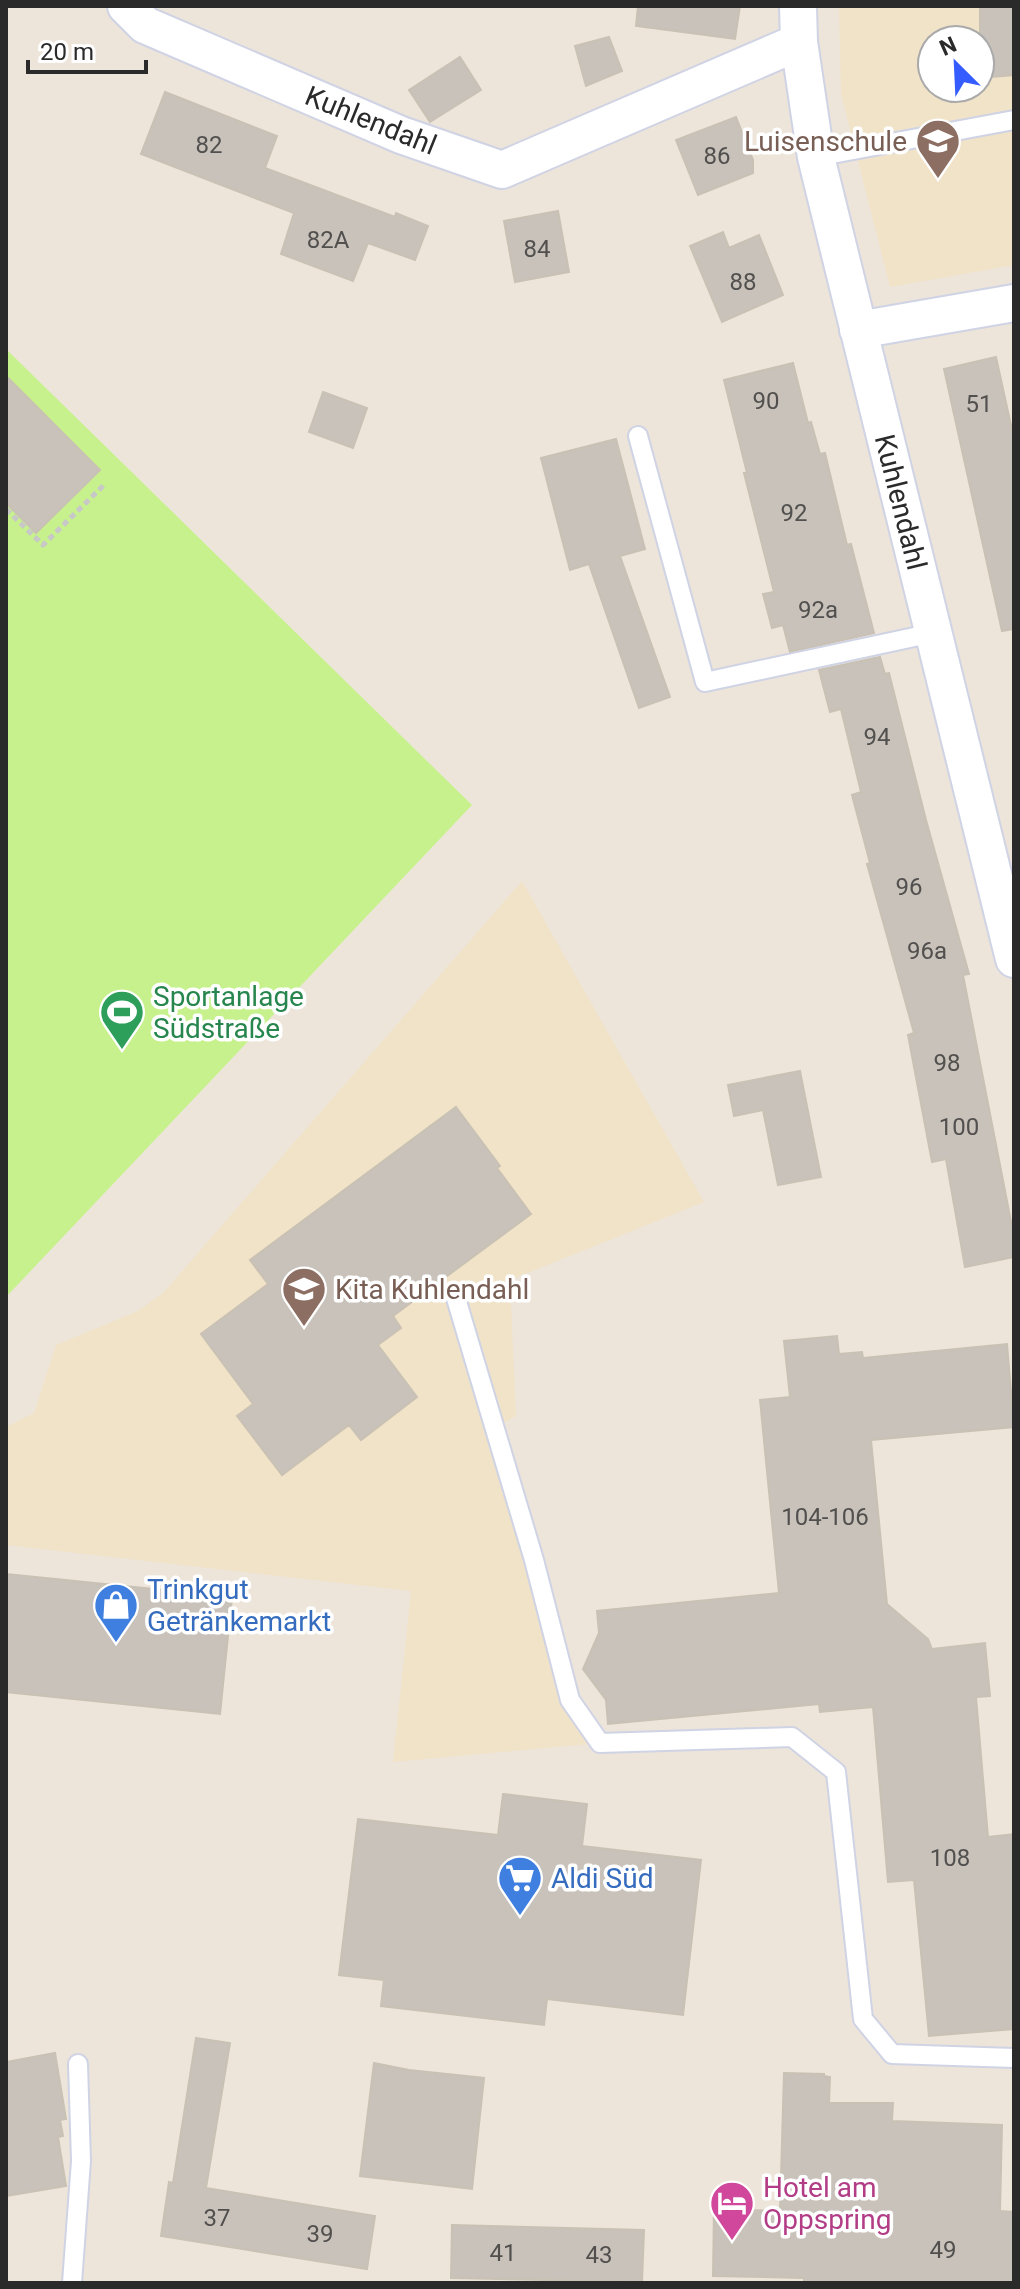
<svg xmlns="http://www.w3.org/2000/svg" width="1020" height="2289" font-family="Roboto,sans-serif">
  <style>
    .education { fill: #f1e3c8; fill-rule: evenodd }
    .pitch { fill: #c7f18c }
    .building { fill: #c8c2ba; stroke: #c9c1b4; stroke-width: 2 }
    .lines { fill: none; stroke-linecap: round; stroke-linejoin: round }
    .lane-casing { stroke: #cfd3e4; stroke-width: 22 }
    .street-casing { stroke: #cfd3e4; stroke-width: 40 }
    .path { stroke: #c8c8c8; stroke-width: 5; stroke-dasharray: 6 4; stroke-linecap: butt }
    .lane { stroke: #fff; stroke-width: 18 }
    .street { stroke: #fff; stroke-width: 36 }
    .labels { text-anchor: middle; stroke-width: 7; stroke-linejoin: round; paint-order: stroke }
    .number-label { font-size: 24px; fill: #52504e }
    .street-label { font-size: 28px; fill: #2a2a2a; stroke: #fff }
    .education-label { font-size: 28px; fill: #785e54; stroke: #fff; text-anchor: end }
    .leisure-label { font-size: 28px; fill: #27864d; stroke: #fff; text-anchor: start }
    .shop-label { font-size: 28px; fill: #366cbe; stroke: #fff; text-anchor: start }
    .hotel-label { font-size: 28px; fill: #b23c85; stroke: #fff; text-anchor: start }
  </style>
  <rect width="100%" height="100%" fill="#ede5da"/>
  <path class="education" d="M839,6H1014V265L890,287L841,94ZM932,40H980V88H932Z
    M522,881L704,1202L510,1280L516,1416L495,1428L570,1700L600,1743L393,1762L411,1591L6,1545V1427L34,1413L56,1345L138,1311L163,1293Z"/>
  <path class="pitch" d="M6,349L472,805L6,1297Z"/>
  <path class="building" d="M638,6H740L735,39L636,26Z
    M980,6H1014V75L980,78Z
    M609,37L622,71L586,86L575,46Z
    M460,57L481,90L430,122L409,90Z
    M165,92L277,136L265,168L395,217L396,213L428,226L415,260L368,243L353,281L281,254L294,213L141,154Z
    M736,117L753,160V173L698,195L676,140Z
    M558,211L569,272L515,282L504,221Z
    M723,232L729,248L759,235L783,295L722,322L690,246Z
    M996,357L1014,439V629L1002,631L944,369Z
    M793,363L808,423L811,422L820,454L825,453L847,545L851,544L874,633L790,652L783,625L772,628L763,594L774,592L744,473H747L724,380Z
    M6,376L100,470L36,533L6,503Z
    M323,392L367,408L353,448L309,432Z
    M616,439L645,549L620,556L670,697L639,708L589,564L570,570L541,458Z
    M880,657L885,674L889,673L926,820L969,974L963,975L1014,1237V1257L965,1267L946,1159L932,1162L908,1035L914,1033L867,864L870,863L852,795L861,792L841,709L830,712L819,670Z
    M800,1071L821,1177L778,1185L763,1110L734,1116L728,1085Z
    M456,1107L500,1166L497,1168L531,1214L393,1316L401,1328L378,1345L417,1397L361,1440L349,1425L282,1475L237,1416L253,1404L201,1334L268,1284L250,1260Z
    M837,1336L839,1354L862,1352L863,1358L1007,1344L1014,1427L871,1440L887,1604L928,1639L932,1649L985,1643L990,1696L976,1697L988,1837L1014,1834V2029L929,2036L914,1880L888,1882L873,1707L820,1712L819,1704L608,1724L606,1700L583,1669L599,1633L597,1611L779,1593L760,1400L790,1397L784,1341Z
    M6,1574L232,1597L220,1714L6,1692Z
    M503,1794L587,1804L582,1846L701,1860L683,2015L547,1999L544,2025L381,2006L384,1980L339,1975L358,1819L498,1835Z
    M196,2038L230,2043L206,2188L375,2216L367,2269L161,2236L169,2182L173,2183Z
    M55,2053L66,2119L60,2120L63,2136L58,2137L66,2186L6,2196V2062Z
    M374,2063L409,2070L484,2078L472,2189L360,2176Z
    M784,2073L824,2074V2076L830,2077L829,2103H893L892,2121L1002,2125L1000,2211L1014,2212V2283H804V2278L713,2276L714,2209L780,2211Z
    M452,2225L644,2230L642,2282L451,2278Z"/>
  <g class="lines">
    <g class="lane-casing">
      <path id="lane" d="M816,157L1014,120
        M638,436L705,682L933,633
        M455,1295L534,1560L570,1700L600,1743L792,1737L836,1772L863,2019L892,2054L1014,2058
        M72,2283L81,2161L78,2064"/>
    </g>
    <g class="street-casing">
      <path id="street" d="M126,6L145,25L401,135L502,170L799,42
        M798,6L799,42L816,157L1014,959
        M858,330L1014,303"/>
    </g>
    <path class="path" d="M6,509L43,545L105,484"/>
    <use href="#lane" class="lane"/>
    <use href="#street" class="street"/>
  </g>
  <defs>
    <g id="school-pin" transform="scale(2.3)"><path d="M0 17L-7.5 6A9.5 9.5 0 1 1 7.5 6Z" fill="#8d6e63" stroke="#fff"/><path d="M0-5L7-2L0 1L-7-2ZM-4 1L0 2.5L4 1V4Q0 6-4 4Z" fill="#fff"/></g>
    <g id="stadium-pin" transform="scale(2.3)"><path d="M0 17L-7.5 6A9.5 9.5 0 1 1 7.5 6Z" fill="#2e9e5b" stroke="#fff"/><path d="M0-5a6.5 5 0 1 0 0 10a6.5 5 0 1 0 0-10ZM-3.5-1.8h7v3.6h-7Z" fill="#fff"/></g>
    <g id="shop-pin" transform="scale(2.3)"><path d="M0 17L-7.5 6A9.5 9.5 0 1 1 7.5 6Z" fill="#3f7fe0" stroke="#fff"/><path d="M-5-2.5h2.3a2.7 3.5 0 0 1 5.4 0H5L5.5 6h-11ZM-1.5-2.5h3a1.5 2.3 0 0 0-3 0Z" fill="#fff"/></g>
    <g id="supermarket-pin" transform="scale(2.3)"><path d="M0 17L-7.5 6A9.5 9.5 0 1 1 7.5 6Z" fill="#3f7fe0" stroke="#fff"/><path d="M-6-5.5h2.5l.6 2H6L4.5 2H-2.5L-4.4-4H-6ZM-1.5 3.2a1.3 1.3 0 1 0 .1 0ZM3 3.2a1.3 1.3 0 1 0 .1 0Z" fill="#fff"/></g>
    <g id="hotel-pin" transform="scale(2.3)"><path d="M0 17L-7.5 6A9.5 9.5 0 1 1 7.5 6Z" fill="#d1479c" stroke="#fff"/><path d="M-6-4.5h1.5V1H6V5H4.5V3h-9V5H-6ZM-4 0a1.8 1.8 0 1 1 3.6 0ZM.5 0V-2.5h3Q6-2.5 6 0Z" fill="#fff"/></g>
  </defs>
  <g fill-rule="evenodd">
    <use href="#school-pin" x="938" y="141"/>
    <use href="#stadium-pin" x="122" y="1012"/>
    <use href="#school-pin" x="304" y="1289"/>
    <use href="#shop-pin" x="116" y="1605"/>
    <use href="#supermarket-pin" x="520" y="1878"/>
    <use href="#hotel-pin" x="732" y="2203"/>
  </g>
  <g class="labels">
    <g class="number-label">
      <text x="209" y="153">82</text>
      <text x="717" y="164">86</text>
      <text x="328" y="248">82A</text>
      <text x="537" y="257">84</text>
      <text x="743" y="290">88</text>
      <text x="766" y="409">90</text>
      <text x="979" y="412">51</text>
      <text x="794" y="521">92</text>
      <text x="818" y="618">92a</text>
      <text x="877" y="745">94</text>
      <text x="909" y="895">96</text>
      <text x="927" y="959">96a</text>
      <text x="947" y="1071">98</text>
      <text x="959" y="1135">100</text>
      <text x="825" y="1525">104-106</text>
      <text x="950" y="1866">108</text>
      <text x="217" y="2226">37</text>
      <text x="320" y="2242">39</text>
      <text x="943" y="2258">49</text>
      <text x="503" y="2261">41</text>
      <text x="599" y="2263">43</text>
    </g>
    <g class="street-label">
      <text transform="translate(371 120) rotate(22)" y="10">Kuhlendahl</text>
      <text transform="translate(901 502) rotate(76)" y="10">Kuhlendahl</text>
    </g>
    <g class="education-label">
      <text x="907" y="151">Luisenschule</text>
      <text x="335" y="1299" text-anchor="start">Kita Kuhlendahl</text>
    </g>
    <g class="leisure-label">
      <text x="153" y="1006">Sportanlage<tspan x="153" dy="32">Südstraße</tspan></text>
    </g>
    <g class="shop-label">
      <text x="147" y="1599">Trinkgut<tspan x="147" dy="32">Getränkemarkt</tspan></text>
      <text x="551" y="1888">Aldi Süd</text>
    </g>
    <g class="hotel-label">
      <text x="763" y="2197">Hotel am<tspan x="763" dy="32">Oppspring</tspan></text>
    </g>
  </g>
  <rect width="1020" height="2289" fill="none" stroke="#2a2a2a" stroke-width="16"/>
  <g transform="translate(956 64) rotate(336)"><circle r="38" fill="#ffffff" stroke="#aaaaaa" stroke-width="2"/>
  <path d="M0-6L14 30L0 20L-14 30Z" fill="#355cff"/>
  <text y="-12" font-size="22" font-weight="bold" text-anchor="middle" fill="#2a2a2a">N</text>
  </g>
  <path d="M28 60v12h118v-12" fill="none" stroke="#2a2a2a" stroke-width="4"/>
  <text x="40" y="60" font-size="24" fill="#2a2a2a" stroke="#ffffff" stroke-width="6" paint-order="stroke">20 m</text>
</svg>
